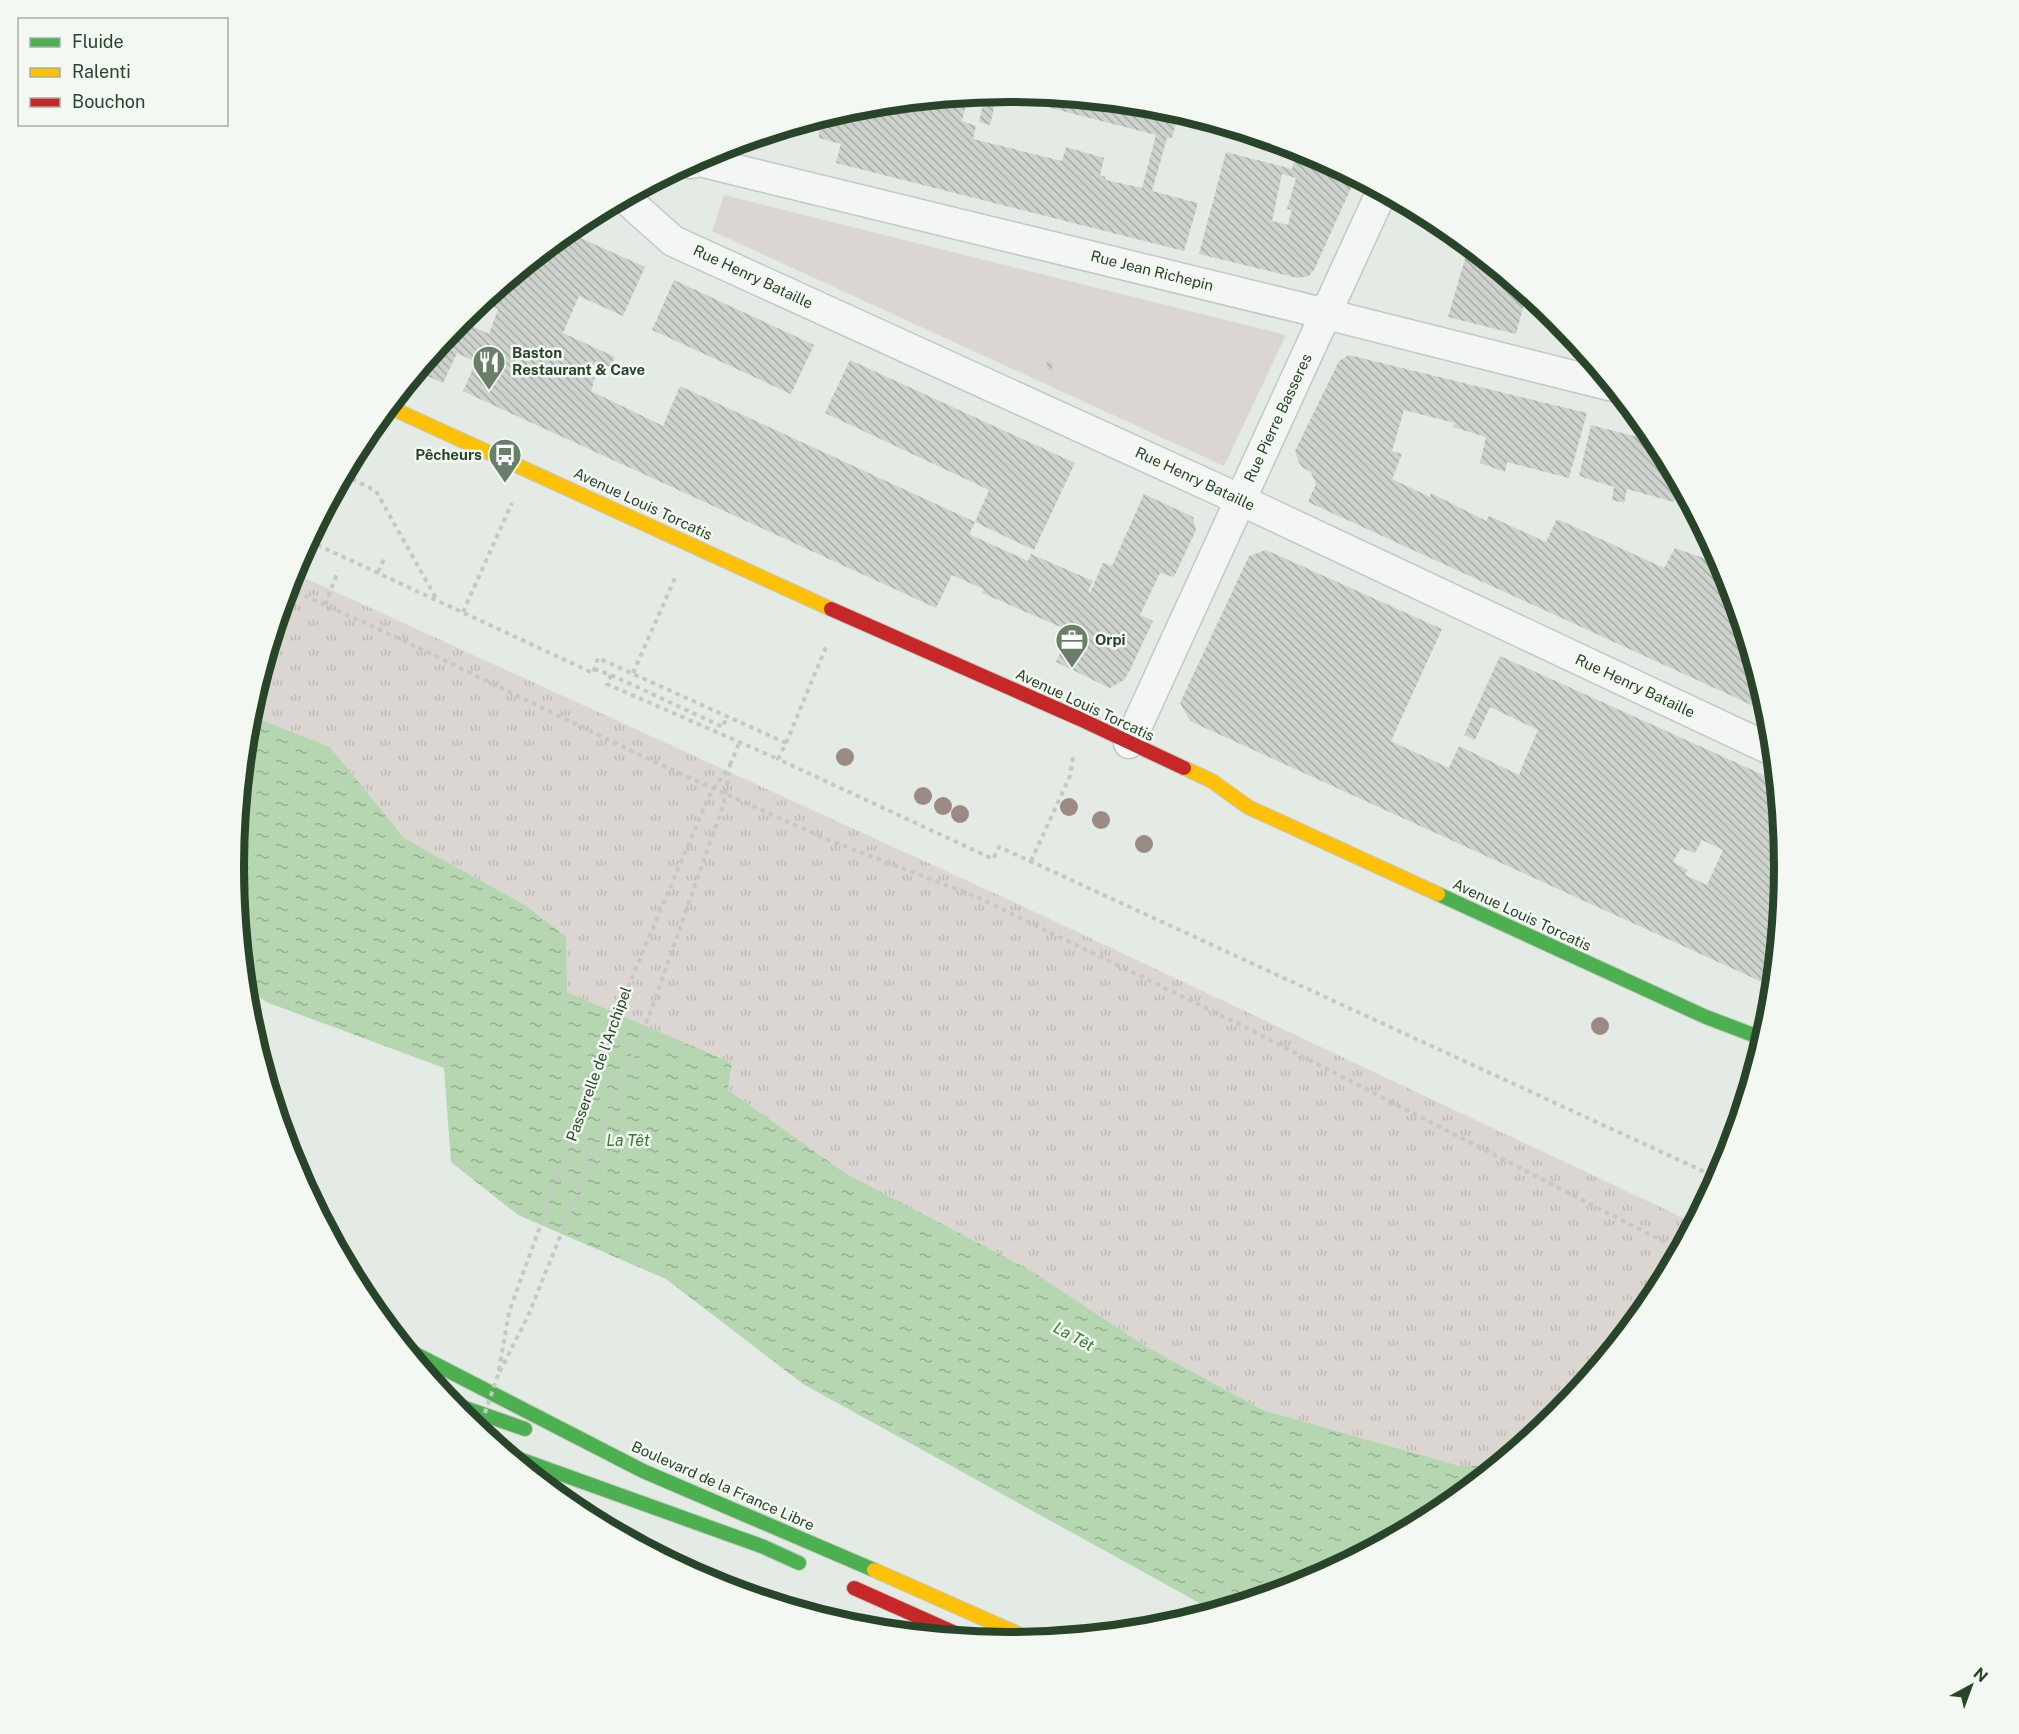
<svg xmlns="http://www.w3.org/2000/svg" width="2019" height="1734" font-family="'Public Sans',sans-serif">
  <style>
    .grass { fill: url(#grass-tufts) }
    .green { fill: #dcd6d2 }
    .water { fill: url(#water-ripples) }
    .building { fill: url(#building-back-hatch); fill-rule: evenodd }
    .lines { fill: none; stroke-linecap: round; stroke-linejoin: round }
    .street-casing { stroke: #c2c8c2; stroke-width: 33 }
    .fast-casing { stroke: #c2c8c2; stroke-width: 16 }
    .slow-casing { stroke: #c2c8c2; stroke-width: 16 }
    .jam-casing { stroke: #c2c8c2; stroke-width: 16 }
    .path { stroke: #c3c9c3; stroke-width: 4; stroke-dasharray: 4.5 4.5; stroke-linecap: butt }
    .street { stroke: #f3f6f4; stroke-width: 30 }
    .fast { stroke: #4caf50; stroke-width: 14 }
    .slow { stroke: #ffc107; stroke-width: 14 }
    .jam { stroke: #c62828; stroke-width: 14 }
    .path-bridge { stroke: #c3c9c3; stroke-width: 4; stroke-dasharray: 4.5 4.5; stroke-linecap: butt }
    .tree { fill: #9c8b84 }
    .labels { text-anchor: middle; stroke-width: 5; stroke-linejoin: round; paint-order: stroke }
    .street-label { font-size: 15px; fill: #294529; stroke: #f3f9f2 }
    .poi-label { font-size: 15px; font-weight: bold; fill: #294529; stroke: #f3f9f2; text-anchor: start }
    .water-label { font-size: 16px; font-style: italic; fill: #357c2f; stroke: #f3f9f2 }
    .rim { fill: none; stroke: #294529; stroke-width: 8 }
  </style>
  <defs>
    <pattern id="grass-tufts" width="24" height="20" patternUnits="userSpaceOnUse" patternTransform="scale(1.5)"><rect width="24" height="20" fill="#dcd6d2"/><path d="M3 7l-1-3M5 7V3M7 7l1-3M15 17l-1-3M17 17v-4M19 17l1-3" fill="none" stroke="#bdb9b4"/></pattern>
    <pattern id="water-ripples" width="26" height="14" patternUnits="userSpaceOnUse" patternTransform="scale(1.5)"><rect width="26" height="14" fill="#b5d6b1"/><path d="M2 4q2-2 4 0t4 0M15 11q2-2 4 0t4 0" fill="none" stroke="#93af90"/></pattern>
    <pattern id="building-back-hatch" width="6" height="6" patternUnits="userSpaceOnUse" patternTransform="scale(1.5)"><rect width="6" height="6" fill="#cdd2cd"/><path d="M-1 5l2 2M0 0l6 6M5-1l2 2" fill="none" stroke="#a6aca6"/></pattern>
  </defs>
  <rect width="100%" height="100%" fill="#e4eae4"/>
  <path class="grass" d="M292,572L1018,904L1694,1223L1654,1298L1558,1416L1496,1466H1460L1263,1410L1147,1347L1030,1270L845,1173L728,1090L732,1063L567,992L525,905L404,838L330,747L259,719L251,710Z"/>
  <path class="green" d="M724,195L1286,335L1224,466L712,231Z"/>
  <path class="water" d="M251,710L259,719L330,747L404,838L525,905L566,937L567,992L732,1063L728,1090L845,1173L1030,1270L1147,1347L1263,1410L1460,1466H1496L1440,1512L1306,1584L1214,1611L803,1384L666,1279L518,1215L451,1162L444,1068L266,1002L246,986L234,867Z"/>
  <path class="building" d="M991,93L997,95L990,125L979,122L985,94Z
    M1050,95L1161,106L1179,112L1172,138H1167L1152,191L1198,203L1184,251L836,163L841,144L819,138V131L797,125L859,106L968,96L962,121L976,126L973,139L1062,161L1066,147L1104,158L1100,175L1105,177L1106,180L1142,188L1156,135L1047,107Z
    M766,134L764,145L747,140Z
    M1298,148L1307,151L1356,177L1314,270L1309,276L1298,278L1199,254L1226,152L1292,169ZM1282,174L1296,178L1287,209L1292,210L1288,225L1272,221Z
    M567,232L645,267L623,316L579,296L563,333L615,357L610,367L596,361L590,376L595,378L591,391L663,426L680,386L975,522L969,534L1028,561L1031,554L1093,581L1088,591L1090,593L1103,563L1112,566L1144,494L1193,517L1196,530L1174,577L1160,573L1140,615L1153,621L1129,672L1124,680L1110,688L1056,662L1070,631L982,593L983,589L952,575L936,608L482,400L463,391L476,362L457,353L443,383L418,372L448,335L456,339L463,322L489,334L498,309L482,301Z
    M1469,245L1527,293L1516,334L1448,317Z
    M674,280L814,345L791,394L652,330Z
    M1349,355L1587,413L1569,478L1507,462L1505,472L1480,463L1486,437L1453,427L1455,423L1404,410L1392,451L1402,454L1392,479L1430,497L1431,493L1486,521L1489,516L1546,542L1557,519L1664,568L1675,548L1723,565L1769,713L1308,502L1316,484L1311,472L1302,467L1299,462L1295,451L1339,361Z
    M850,360L1075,463L1034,550L975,522L989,490L825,413Z
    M1048,360L1054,364L1051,371L1045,368Z
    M1591,425L1657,442L1680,484L1678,483L1674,502L1627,489L1624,503L1612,500L1614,487L1579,476Z
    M1266,550L1442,629L1391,741L1449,768L1459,746L1519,775L1524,762L1538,730L1490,707L1475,740L1464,735L1500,656L1777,781L1785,867L1773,987L1190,721L1180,703L1249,556ZM1702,840L1723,850L1707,885L1685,875L1688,870L1673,862L1681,848L1695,853Z
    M612,1528L729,1576L801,1610L712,1583Z"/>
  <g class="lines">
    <g class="street-casing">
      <path id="street" d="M690,163L700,161L720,166L1298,307L1613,386
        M625,198L673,241L1217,489L1774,751
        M1129,743L1382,191"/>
    </g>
    <g class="fast-casing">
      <path id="fast" d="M1438,894L1706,1017L1764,1039
        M406,1349L643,1471L874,1570
        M451,1403L525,1429
        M511,1456L764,1547L799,1563"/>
    </g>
    <g class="slow-casing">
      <path id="slow" d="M389,407L831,609
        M1184,768L1212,781L1248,807L1438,894
        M874,1570L1032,1640"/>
    </g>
    <g class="jam-casing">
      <path id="jam" d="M831,609L1080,719L1184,768
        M854,1588L966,1638"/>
    </g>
    <path class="path" d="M344,475L376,491L437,600
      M309,541L593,673L598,658L786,743L778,759L993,859L999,847L1006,850L1718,1178
      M378,572L384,559
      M288,588L400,639L644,757L826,839L975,896L1241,1025L1680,1250
      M325,605L338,571
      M463,612L512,503
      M594,669L611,675L723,727L727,716
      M633,673L675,578
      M611,675L607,684L778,759
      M786,743L826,647
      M730,765L739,743
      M1031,861L1070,776L1073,757"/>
    <use href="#street" class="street"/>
    <use href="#fast" class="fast"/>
    <use href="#slow" class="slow"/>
    <use href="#jam" class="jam"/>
    <path class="path-bridge" d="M479,1430L498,1375L509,1312L622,1001L709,796L730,765L724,803L649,1016L528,1316L498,1375"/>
  </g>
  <g class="tree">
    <circle cx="845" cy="757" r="9"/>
    <circle cx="923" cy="796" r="9"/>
    <circle cx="943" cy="806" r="9"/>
    <circle cx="1069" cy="807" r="9"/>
    <circle cx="960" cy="814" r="9"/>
    <circle cx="1101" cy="820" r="9"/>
    <circle cx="1144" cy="844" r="9"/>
    <circle cx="1600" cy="1026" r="9"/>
  </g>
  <defs>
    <g id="restaurant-pin" transform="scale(1.725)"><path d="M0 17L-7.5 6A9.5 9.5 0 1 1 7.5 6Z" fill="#6a7f6a" stroke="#f3f9f2"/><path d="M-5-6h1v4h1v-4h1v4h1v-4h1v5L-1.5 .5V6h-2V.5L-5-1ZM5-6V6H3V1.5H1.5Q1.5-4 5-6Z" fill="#fff"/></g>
    <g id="bus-pin" transform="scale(1.725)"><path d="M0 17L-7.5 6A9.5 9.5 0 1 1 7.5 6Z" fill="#6a7f6a" stroke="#f3f9f2"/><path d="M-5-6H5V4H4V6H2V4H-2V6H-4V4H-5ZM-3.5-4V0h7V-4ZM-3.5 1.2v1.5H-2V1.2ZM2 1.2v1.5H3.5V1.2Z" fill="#fff"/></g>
    <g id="office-pin" transform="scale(1.725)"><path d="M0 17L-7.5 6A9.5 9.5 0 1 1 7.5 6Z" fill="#6a7f6a" stroke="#f3f9f2"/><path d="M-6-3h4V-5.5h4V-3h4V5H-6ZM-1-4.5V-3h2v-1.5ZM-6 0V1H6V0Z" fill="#fff"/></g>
  </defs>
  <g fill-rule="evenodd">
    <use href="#restaurant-pin" x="489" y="362"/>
    <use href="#bus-pin" x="505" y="455"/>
    <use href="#office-pin" x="1072" y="640"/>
  </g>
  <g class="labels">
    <g class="street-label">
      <text transform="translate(1152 271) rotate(14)" y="5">Rue Jean Richepin</text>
      <text transform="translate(753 277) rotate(25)" y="5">Rue Henry Bataille</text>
      <text transform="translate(1278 418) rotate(-65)" y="5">Rue Pierre Basseres</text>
      <text transform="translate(1195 479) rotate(25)" y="5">Rue Henry Bataille</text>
      <text transform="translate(643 504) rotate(25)" y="5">Avenue Louis Torcatis</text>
      <text transform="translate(1635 686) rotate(25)" y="5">Rue Henry Bataille</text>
      <text transform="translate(1085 705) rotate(25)" y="5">Avenue Louis Torcatis</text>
      <text transform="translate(1522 915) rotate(25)" y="5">Avenue Louis Torcatis</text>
      <text transform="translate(599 1064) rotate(-70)" y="5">Passerelle de l'Archipel</text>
      <text transform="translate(723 1486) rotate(24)" y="5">Boulevard de la France Libre</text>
    </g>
    <g class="poi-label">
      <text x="512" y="358">Baston<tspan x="512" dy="17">Restaurant &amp; Cave</tspan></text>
      <text x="482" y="460" text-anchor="end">Pêcheurs</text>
      <text x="1095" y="645">Orpi</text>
    </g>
    <g class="water-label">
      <text x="628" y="1146">La Têt</text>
      <text transform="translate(1074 1336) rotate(28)" y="6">La Têt</text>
    </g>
  </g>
  <path d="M0 0H2019V1734H0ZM244 867a765 765 0 1 1 1530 0a765 765 0 1 1-1530 0Z" fill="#f3f9f2" fill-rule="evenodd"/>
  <path class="rim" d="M244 867a765 765 0 1 1 1530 0a765 765 0 1 1-1530 0Z"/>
  <rect x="18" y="18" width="210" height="108" fill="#f3f9f2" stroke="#a2b1a2" stroke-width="1.5"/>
  <rect x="30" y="38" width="30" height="9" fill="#4caf50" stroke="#a2b1a2" stroke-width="1.5"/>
  <text x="72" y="48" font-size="18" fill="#294529">Fluide</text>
  <rect x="30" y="68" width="30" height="9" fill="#ffc107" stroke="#a2b1a2" stroke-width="1.5"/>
  <text x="72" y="78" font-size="18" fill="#294529">Ralenti</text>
  <rect x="30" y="98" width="30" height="9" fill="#c62828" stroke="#a2b1a2" stroke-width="1.5"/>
  <text x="72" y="108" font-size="18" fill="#294529">Bouchon</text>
  <g transform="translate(1971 1686) rotate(41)" stroke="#f3f9f2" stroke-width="4.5" paint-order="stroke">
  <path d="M0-4.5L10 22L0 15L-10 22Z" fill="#294529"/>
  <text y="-9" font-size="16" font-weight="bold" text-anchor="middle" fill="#294529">N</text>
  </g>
</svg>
